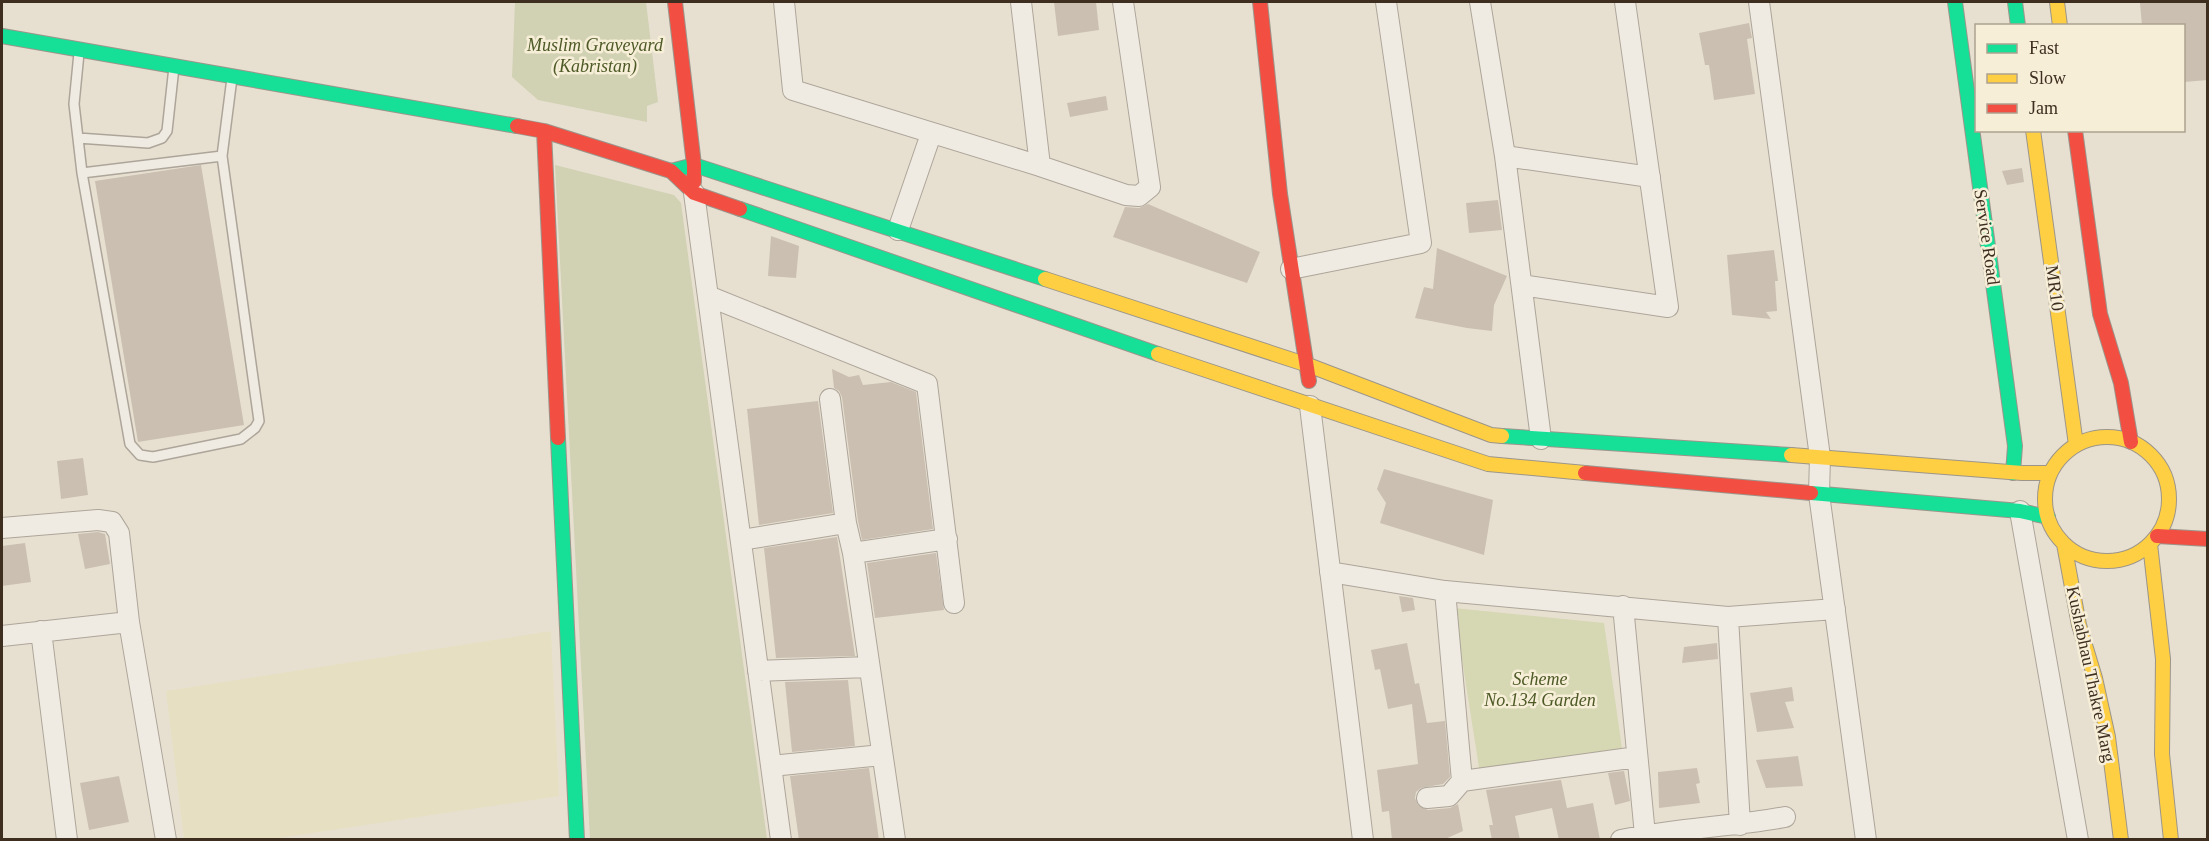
<svg xmlns="http://www.w3.org/2000/svg" width="2209" height="841" font-family="Georgia,serif">
  <style>
    .farmland { fill: #e6dfc2 }
    .green { fill: #d6d7b3 }
    .cemetery { fill: #d1d1b3 }
    .building { fill: #cbbfb2 }
    .lines { fill: none; stroke-linecap: round; stroke-linejoin: round }
    .lane-casing { stroke: #ada599; stroke-width: 12 }
    .street-casing { stroke: #ada599; stroke-width: 22 }
    .fast-casing { stroke: #9c958a; stroke-width: 16 }
    .slow-casing { stroke: #9c958a; stroke-width: 16 }
    .jam-casing { stroke: #9c958a; stroke-width: 16 }
    .lane { stroke: #efebe3; stroke-width: 9 }
    .street { stroke: #efebe3; stroke-width: 20 }
    .fast { stroke: #16e098; stroke-width: 14 }
    .slow { stroke: #ffcf43; stroke-width: 14 }
    .jam { stroke: #f24e42; stroke-width: 14 }
    .labels { text-anchor: middle; stroke-width: 5; stroke-linejoin: round; paint-order: stroke }
    .park-label { font-size: 18px; font-style: italic; fill: #4d5a26; stroke: #f7eed8 }
    .street-label { font-size: 18px; fill: #3d2e20; stroke: #f7eed8 }
  </style>
  <rect width="100%" height="100%" fill="#e7e0d1"/>
  <path class="farmland" d="M551,631L559,796L272,839H184L166,691Z"/>
  <path class="green" d="M1454,608L1604,623L1623,755L1480,774Z"/>
  <path class="cemetery" d="M515,2H646L658,102L647,106V122L538,100L512,77Z
    M555,165L674,195L681,203L767,839H590Z"/>
  <path class="building" d="M1054,2H1096L1099,30L1058,36Z
    M2160,2H2206L2208,80L2184,82V26H2142L2140,3Z
    M1749,23L1752,38L1747,39L1755,94L1714,100L1709,65H1705L1699,33Z
    M1106,96L1108,110L1070,117L1067,103Z
    M201,165L244,425L138,442L95,181Z
    M2022,168L2024,182L2007,185L2002,171Z
    M1498,200L1502,230L1469,233L1466,203Z
    M1148,204L1260,252L1247,283L1113,237L1125,207L1139,208Z
    M771,236L799,246L796,278L768,276Z
    M1437,248L1507,276L1494,305L1492,331L1467,328L1415,318L1424,287L1433,289Z
    M1774,250L1778,281H1775L1777,311L1766,312L1771,319L1732,315L1727,255Z
    M832,369L849,377L859,375L863,385L891,382L916,392L933,529L862,540L858,521L842,397L839,391L834,388Z
    M818,401L833,513L759,525L747,409Z
    M83,458L88,495L61,499L57,461Z
    M1384,469L1493,500L1484,555L1380,523L1386,503L1377,489Z
    M98,532L105,534L110,564L85,569L78,534Z
    M837,537L855,656L776,658L764,548Z
    M25,543L31,582L2,586V546Z
    M936,553L944,610L875,618L867,563Z
    M1399,596L1413,598L1415,610L1402,612Z
    M1407,643L1415,684L1419,683L1427,723L1445,721L1450,777L1443,784L1421,788L1416,792L1415,798L1418,805L1428,810L1450,808L1458,804L1463,831L1443,840H1392L1389,811L1382,812L1377,770L1418,764L1412,704L1388,709L1380,669L1375,670L1371,650Z
    M1717,643L1718,659L1682,663L1684,647Z
    M848,680L855,746L792,752L785,682Z
    M1792,687L1794,701L1785,702L1794,728L1757,732L1750,693Z
    M1798,756L1803,786L1766,788L1756,760Z
    M869,768L879,840H799L790,776Z
    M1697,768L1700,783L1696,784L1700,803L1659,808L1658,772Z
    M1624,771L1630,801L1615,805L1608,773Z
    M119,776L129,822L89,830L80,783Z
    M1561,780L1567,808L1593,803L1600,840H1559L1552,808L1515,816L1520,840H1492L1489,825H1493L1486,790Z"/>
  <g class="lines">
    <g class="lane-casing">
      <path id="lane" d="M79,53L74,104L82,173
        M78,138L148,143L162,138L167,131L174,67
        M222,156L82,173L130,444L140,455L153,457L241,439L255,428L259,421L222,156L232,78"/>
    </g>
    <g class="street-casing">
      <path id="street" d="M784,2L793,90L1040,166L1021,2
        M1480,2L1505,156L1541,439
        M1759,2L1820,457L1819,494L1866,840
        M1505,156L1650,177
        M1040,166L1126,195L1139,196L1150,187L1123,2
        M694,193L781,840
        M898,230L931,134
        M1291,269L1421,243L1386,2
        M1522,285L1668,307L1625,2
        M708,296L927,384L954,603
        M830,399L846,523L853,553L895,840
        M1310,406L1363,840
        M2020,511L2078,840
        M2,528L98,520L112,522L119,533L129,622L166,840
        M741,540L846,523
        M853,553L947,539
        M1330,572L1445,591L1728,617
        M1445,591L1462,781
        M1623,606L1645,835
        M41,631L67,840
        M2,636L129,622
        M758,671L869,667
        M771,766L882,755
        M1427,798L1449,796L1462,781L1637,757
        M1740,825L1728,617L1835,609
        M1621,840C1675,828 1731,827 1785,817"/>
    </g>
    <g class="fast-casing">
      <path id="fast" d="M1955,2L2015,446L2013,473
        M2015,2L2018,26
        M2,36L517,126
        M671,171L694,165L1045,279
        M740,209L1158,354
        M1502,436L1791,455
        M558,438L577,840
        M1811,493L2020,511L2048,517"/>
    </g>
    <g class="slow-casing">
      <path id="slow" d="M2057,2L2060,26
        M2033,130L2076,445
        M1045,279L1308,365L1491,435L1502,436
        M1158,354L1488,464L1585,473
        M2045 499a62 62 0 1 1 124 0a62 62 0 1 1-124 0Z
        M1791,455L2022,473H2050
        M2064,544L2079,625L2095,678L2108,737L2121,840
        M2150,544L2163,659L2162,754L2171,840"/>
    </g>
    <g class="jam-casing">
      <path id="jam" d="M675,2L694,165V182
        M1260,2L1280,194L1309,381
        M517,126L544,131L671,171L694,193L740,209
        M2075,130L2100,314L2121,383L2131,442
        M544,131L558,438
        M1585,473L1811,493
        M2157,536L2208,539"/>
    </g>
    <use href="#lane" class="lane"/>
    <use href="#street" class="street"/>
    <use href="#fast" class="fast"/>
    <use href="#slow" class="slow"/>
    <use href="#jam" class="jam"/>
  </g>
  <g class="labels">
    <g class="park-label">
      <text x="595" y="51">Muslim Graveyard<tspan x="595" dy="21">(Kabristan)</tspan></text>
      <text x="1540" y="685">Scheme<tspan x="1540" dy="21">No.134 Garden</tspan></text>
    </g>
    <g class="street-label">
      <text transform="translate(1987 237) rotate(82)" y="6">Service Road</text>
      <text transform="translate(2055 288) rotate(82)" y="6">MR10</text>
      <text transform="translate(2091 674) rotate(78)" y="6">Kushabhau Thakre Marg</text>
    </g>
  </g>
  <rect width="2209" height="841" fill="none" stroke="#3d2e20" stroke-width="6"/>
  <rect x="1975" y="24" width="210" height="108" fill="#f7eed8" stroke="#ada18e" stroke-width="1.5"/>
  <rect x="1987" y="44" width="30" height="9" fill="#16e098" stroke="#ada18e" stroke-width="1.5"/>
  <text x="2029" y="54" font-size="18" fill="#3d2e20">Fast</text>
  <rect x="1987" y="74" width="30" height="9" fill="#ffcf43" stroke="#ada18e" stroke-width="1.5"/>
  <text x="2029" y="84" font-size="18" fill="#3d2e20">Slow</text>
  <rect x="1987" y="104" width="30" height="9" fill="#f24e42" stroke="#ada18e" stroke-width="1.5"/>
  <text x="2029" y="114" font-size="18" fill="#3d2e20">Jam</text>
</svg>
